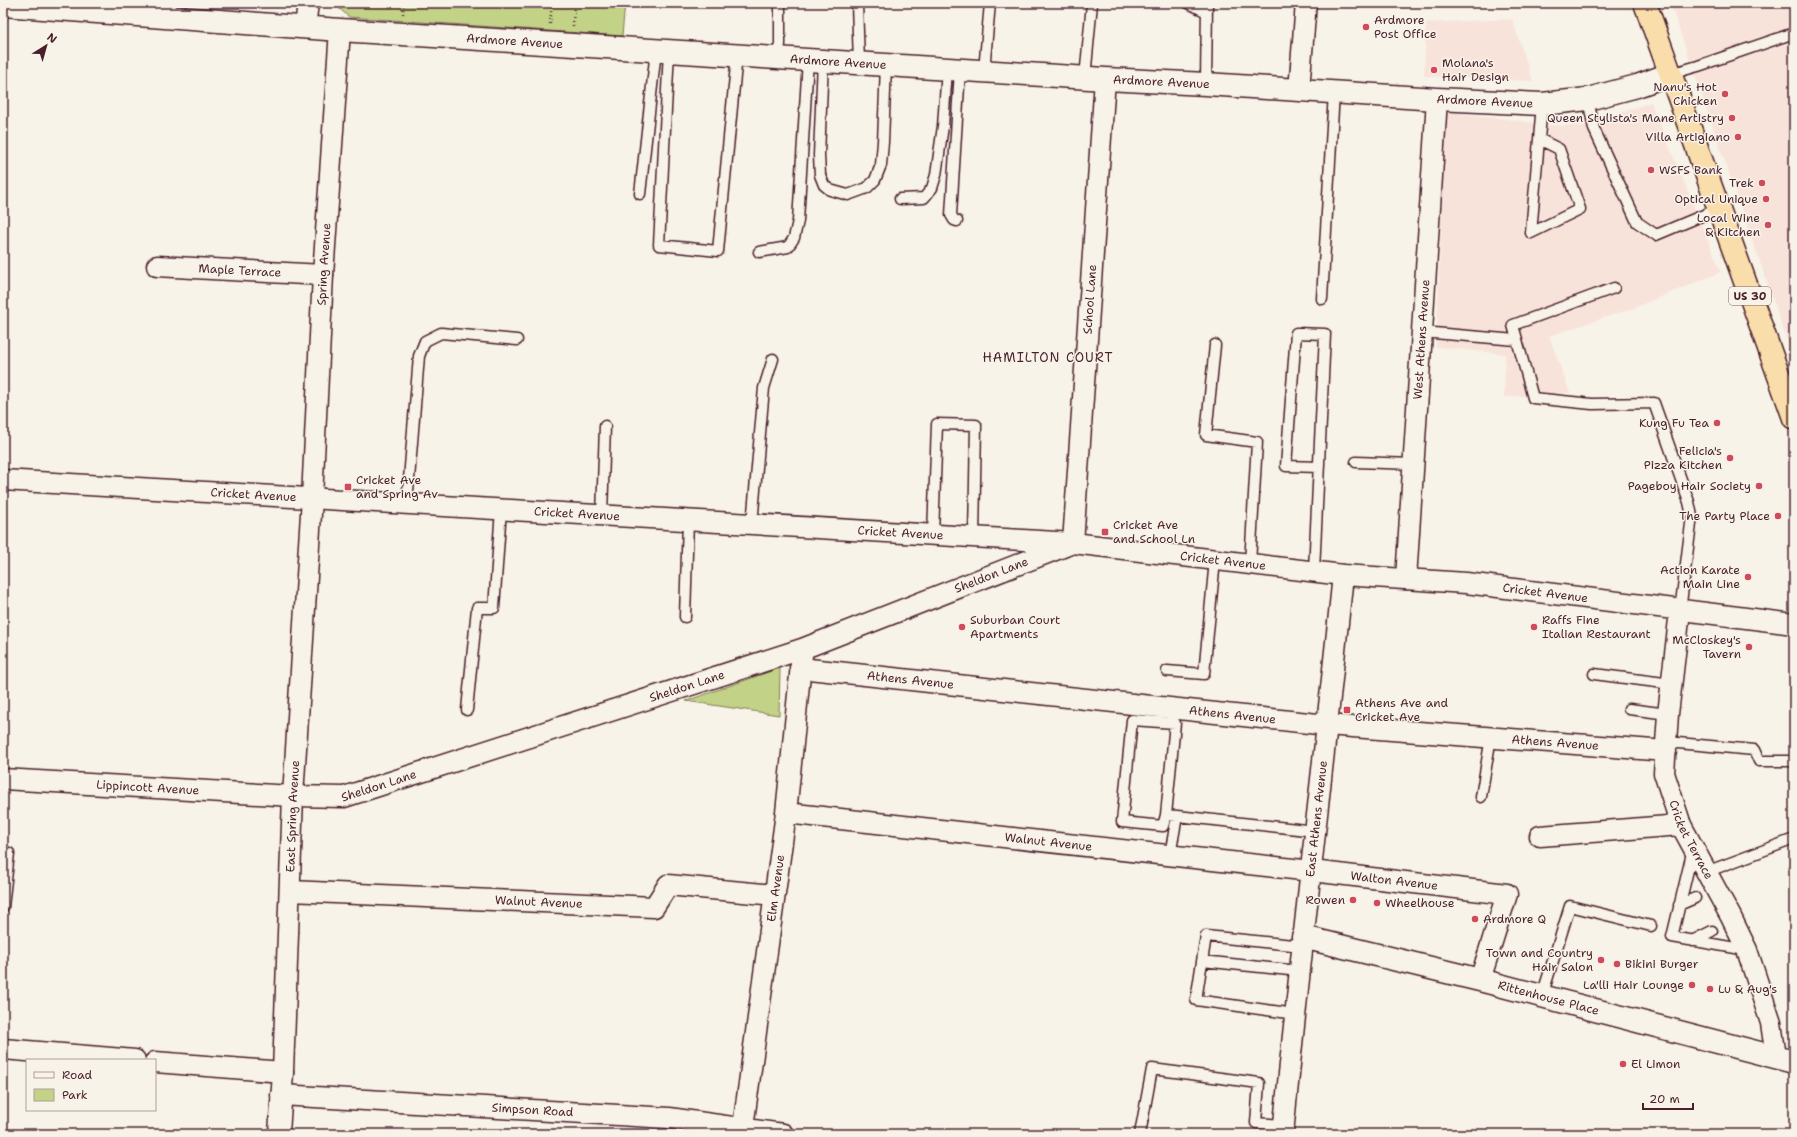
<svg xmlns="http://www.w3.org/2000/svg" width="1797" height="1137" font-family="'Shantell Sans',sans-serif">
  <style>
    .built { fill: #f8e3da }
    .green { fill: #c2d286; stroke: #867858 }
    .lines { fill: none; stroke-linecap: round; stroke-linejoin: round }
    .service-casing { stroke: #4a1f2b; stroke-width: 13 }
    .minor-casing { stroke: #4a1f2b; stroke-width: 23 }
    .tertiary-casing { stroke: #4a1f2b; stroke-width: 25 }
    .trunk-casing { stroke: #4a1f2b; stroke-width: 25 }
    .path { stroke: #4a1f2b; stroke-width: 2.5; stroke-dasharray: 1 3; stroke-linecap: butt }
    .service { stroke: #f7f3e8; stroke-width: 10 }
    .minor { stroke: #f7f3e8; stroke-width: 20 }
    .tertiary { stroke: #f7f3e8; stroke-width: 22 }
    .trunk { stroke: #f9deab; stroke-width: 22 }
    .poi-dot { fill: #d1495b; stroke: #f7f3e8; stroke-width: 1.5 }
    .labels { text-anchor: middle; stroke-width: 3; stroke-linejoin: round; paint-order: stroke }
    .shield { fill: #f7f3e8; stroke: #7e5f64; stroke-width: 1 }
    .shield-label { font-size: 11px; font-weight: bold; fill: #4a1f2b }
    .poi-label { font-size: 12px; fill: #4a1f2b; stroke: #f7f3e8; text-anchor: end }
    .street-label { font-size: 12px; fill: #4a1f2b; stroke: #f7f3e8 }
    .neighbourhood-label { font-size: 13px; letter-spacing: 1px; fill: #4a1f2b; stroke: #f7f3e8 }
  </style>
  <rect width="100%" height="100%" fill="#f7f3e8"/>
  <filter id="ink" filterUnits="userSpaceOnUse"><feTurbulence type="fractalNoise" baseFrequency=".025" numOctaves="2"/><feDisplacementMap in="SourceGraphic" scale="8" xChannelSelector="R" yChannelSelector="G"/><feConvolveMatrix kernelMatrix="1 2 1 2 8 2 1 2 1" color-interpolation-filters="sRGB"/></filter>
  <g filter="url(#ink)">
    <path class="built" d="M1670,3H1794V360L1718,142Z
      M1512,19L1533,81L1424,76L1426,23Z
      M1651,102L1721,272L1634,308L1549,336L1570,393L1504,397L1505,354L1436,347L1446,111L1549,125L1586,126Z"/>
    <path class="green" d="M333,3H625L622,36L349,17Z
      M780,668L779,715L686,701Z"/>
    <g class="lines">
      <g class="service-casing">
        <path id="service" d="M857,3L859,63
          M1188,3L1207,12
          M170,17L171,3
          M669,51L659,245L718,251L737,55
          M778,58L780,44V3
          M823,61L819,155L820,175L824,185L830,190L848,195L867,188L875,180L881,165L883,142L886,65
          M984,71L990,3
          M1670,74L1698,66L1794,33
          M1085,78L1092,3
          M1206,84L1207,3
          M1588,99L1594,129L1637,222L1656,235L1718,209
          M1539,139L1559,149L1580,209L1531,233L1542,104
          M640,194L656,50
          M900,199L924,198L932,188L936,175L943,126L947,69
          M957,221L954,220L951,215L960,70
          M759,252L788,247L794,238L798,221L808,60
          M1614,288L1513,325L1533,398L1592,404L1654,403L1689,502L1692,516L1680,611
          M1322,299L1334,92
          M1422,332L1516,340
          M1215,345L1206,435L1257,442L1250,564
          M1356,462L1413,464
          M407,504L419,356L425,341L441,333L517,340
          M602,515L605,426
          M752,524L764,388L773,359
          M933,535L937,424L976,425L974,537
          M1314,571L1325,334L1296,333L1286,466L1319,467
          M685,617L688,520
          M1167,671L1204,674L1215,560
          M1594,674L1672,684
          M1629,709L1668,714
          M467,710L477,608H494L501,509
          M1667,742L1754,750L1759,761H1794
          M1481,797L1491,737
          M1166,815L1163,826L1122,822L1132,720L1175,723L1166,815L1177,816
          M1693,849L1672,937L1747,950
          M3,852L9,853L3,907
          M1170,855L1177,816L1316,831
          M1706,872L1794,839
          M1679,905L1695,898
          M1692,941L1712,931
          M1202,961L1299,971
          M1542,996L1570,906L1651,926
          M1295,1014L1196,1000L1206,936L1302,946
          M1140,1134L1152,1069L1259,1083L1256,1123L1284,1125"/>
      </g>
      <g class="minor-casing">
        <g id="minor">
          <path d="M305,27L308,3"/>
          <path d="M1299,90L1306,3"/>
          <path id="s1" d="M157,266L323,275"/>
          <path id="s2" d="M3,480L1073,543L1343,575L1466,583L1794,624"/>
          <path id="s3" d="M1406,579L1437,99"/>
          <path id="s4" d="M1680,611L1668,714L1664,773L1681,825L1731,917L1747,950L1771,1023L1776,1057"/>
          <path id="s5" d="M800,668L1327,725L1666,751"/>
          <path id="s6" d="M3,779L293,796L344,797L802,649L1073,543L1105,79"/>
          <path id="s7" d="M786,813L1312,871L1507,894L1480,980"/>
          <path d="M1540,836L1681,825"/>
          <path id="s8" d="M290,891L654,907L668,885L774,895"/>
          <path d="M3,1049L135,1060"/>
          <path d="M155,1062L283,1072"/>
          <path id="s9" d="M281,1095L669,1118L783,1134"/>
          <path id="s10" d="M743,1127L786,813L802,655"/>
          <path id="s11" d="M279,1134L283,1072L293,796L312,498L323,275L340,30"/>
          <path id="s12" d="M1283,1134C1301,947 1324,761 1343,575"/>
        </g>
      </g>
      <g class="tertiary-casing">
        <g id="tertiary">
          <path id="s13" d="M3,5L340,30L1105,79L1206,84L1437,99L1542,104L1588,99L1637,86L1670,74"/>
          <path id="s14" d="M1303,937L1480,980L1794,1062"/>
        </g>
      </g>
      <g class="trunk-casing">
        <path id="trunk" d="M1645,3L1794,418"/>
      </g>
      <path class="path" d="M404,3L427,6
        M403,14L404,3
        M550,24L552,3
        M573,26L574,3"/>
      <use href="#service" class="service"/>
      <use href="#minor" class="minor"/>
      <use href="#tertiary" class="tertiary"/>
      <use href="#trunk" class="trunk"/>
    </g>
  </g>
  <g class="poi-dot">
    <circle cx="1366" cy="27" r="4"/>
    <circle cx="1434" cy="70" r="4"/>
    <circle cx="1725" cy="94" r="4"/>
    <circle cx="1732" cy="118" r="4"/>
    <circle cx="1738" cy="137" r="4"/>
    <circle cx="1651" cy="170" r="4"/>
    <circle cx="1762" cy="183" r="4"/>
    <circle cx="1766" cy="199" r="4"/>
    <circle cx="1768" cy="225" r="4"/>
    <circle cx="1717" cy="423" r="4"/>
    <circle cx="1730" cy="458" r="4"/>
    <circle cx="1759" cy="486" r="4"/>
    <rect x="344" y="483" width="8" height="8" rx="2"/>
    <circle cx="1778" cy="516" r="4"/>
    <rect x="1101" y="528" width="8" height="8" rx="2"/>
    <circle cx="1748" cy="577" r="4"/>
    <circle cx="962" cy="627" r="4"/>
    <circle cx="1534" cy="627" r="4"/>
    <circle cx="1749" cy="647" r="4"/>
    <rect x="1343" y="706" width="8" height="8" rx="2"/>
    <circle cx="1353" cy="900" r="4"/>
    <circle cx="1377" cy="903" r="4"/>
    <circle cx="1475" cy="919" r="4"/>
    <circle cx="1601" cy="960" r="4"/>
    <circle cx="1617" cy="964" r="4"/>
    <circle cx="1692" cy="985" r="4"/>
    <circle cx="1710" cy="989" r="4"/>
    <circle cx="1623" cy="1064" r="4"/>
  </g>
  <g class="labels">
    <rect class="shield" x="1729" y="287" width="42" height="18" rx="3"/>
    <g class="shield-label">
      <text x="1750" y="300">US 30</text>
    </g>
    <g class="poi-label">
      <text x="1374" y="24" text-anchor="start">Ardmore<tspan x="1374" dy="14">Post Office</tspan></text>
      <text x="1442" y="67" text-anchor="start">Molana's<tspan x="1442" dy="14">Hair Design</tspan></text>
      <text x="1717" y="91">Nanu's Hot<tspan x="1717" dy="14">Chicken</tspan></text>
      <text x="1724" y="122">Queen Stylista's Mane Artistry</text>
      <text x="1730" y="141">Villa Artigiano</text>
      <text x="1659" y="174" text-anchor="start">WSFS Bank</text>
      <text x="1754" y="187">Trek</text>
      <text x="1758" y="203">Optical Unique</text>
      <text x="1760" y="222">Local Wine<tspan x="1760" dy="14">&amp; Kitchen</tspan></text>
      <text x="1709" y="427">Kung Fu Tea</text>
      <text x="1722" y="455">Felicia's<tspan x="1722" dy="14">Pizza Kitchen</tspan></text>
      <text x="356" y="484" text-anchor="start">Cricket Ave<tspan x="356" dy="14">and Spring Av</tspan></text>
      <text x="1751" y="490">Pageboy Hair Society</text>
      <text x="1770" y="520">The Party Place</text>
      <text x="1113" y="529" text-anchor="start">Cricket Ave<tspan x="1113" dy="14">and School Ln</tspan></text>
      <text x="1740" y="574">Action Karate<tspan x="1740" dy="14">Main Line</tspan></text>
      <text x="970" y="624" text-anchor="start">Suburban Court<tspan x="970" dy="14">Apartments</tspan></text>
      <text x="1542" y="624" text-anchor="start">Raffs Fine<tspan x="1542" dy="14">Italian Restaurant</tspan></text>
      <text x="1741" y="644">McCloskey's<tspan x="1741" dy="14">Tavern</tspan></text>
      <text x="1355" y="707" text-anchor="start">Athens Ave and<tspan x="1355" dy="14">Cricket Ave</tspan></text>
      <text x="1345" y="904">Rowen</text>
      <text x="1385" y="907" text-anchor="start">Wheelhouse</text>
      <text x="1483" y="923" text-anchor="start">Ardmore Q</text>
      <text x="1593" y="957">Town and Country<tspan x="1593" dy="14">Hair Salon</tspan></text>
      <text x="1625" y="968" text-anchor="start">Bikini Burger</text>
      <text x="1684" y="989">La'lli Hair Lounge</text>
      <text x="1718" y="993" text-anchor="start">Lu &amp; Aug's</text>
      <text x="1631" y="1068" text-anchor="start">El Limon</text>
    </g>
    <g class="street-label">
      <text dy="4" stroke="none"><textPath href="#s13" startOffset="513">Ardmore Avenue</textPath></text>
      <text dy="4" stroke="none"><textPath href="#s13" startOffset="837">Ardmore Avenue</textPath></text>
      <text dy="4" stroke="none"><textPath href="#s13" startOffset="1161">Ardmore Avenue</textPath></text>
      <text dy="4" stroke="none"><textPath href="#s13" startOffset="1485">Ardmore Avenue</textPath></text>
      <text dy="4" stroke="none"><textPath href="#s11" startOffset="871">Spring Avenue</textPath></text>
      <text dy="4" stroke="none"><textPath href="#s1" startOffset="83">Maple Terrace</textPath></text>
      <text dy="4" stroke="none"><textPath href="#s6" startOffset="1358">School Lane</textPath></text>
      <text dy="4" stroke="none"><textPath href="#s3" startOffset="240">West Athens Avenue</textPath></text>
      <text dy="4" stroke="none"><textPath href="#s2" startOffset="251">Cricket Avenue</textPath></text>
      <text dy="4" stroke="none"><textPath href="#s2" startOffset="575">Cricket Avenue</textPath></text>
      <text dy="4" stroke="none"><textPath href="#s2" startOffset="899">Cricket Avenue</textPath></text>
      <text dy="4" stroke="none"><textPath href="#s2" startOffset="1223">Cricket Avenue</textPath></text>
      <text dy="4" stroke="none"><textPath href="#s6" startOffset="1026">Sheldon Lane</textPath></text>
      <text dy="4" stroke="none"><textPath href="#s2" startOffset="1547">Cricket Avenue</textPath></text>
      <text dy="4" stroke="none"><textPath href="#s5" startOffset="111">Athens Avenue</textPath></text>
      <text dy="4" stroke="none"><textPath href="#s6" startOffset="702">Sheldon Lane</textPath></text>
      <text dy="4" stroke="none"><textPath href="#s5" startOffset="435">Athens Avenue</textPath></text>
      <text dy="4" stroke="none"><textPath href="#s5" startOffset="759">Athens Avenue</textPath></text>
      <text dy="4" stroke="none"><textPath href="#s6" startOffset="378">Sheldon Lane</textPath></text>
      <text dy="4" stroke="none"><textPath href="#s6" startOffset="145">Lippincott Avenue</textPath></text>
      <text dy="4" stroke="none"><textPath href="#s11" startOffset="318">East Spring Avenue</textPath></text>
      <text dy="4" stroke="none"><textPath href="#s12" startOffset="317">East Athens Avenue</textPath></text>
      <text dy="4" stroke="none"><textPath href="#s4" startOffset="235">Cricket Terrace</textPath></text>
      <text dy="4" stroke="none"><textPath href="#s7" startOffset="264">Walnut Avenue</textPath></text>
      <text dy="4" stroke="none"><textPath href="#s7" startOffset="612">Walton Avenue</textPath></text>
      <text dy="4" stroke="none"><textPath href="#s10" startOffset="241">Elm Avenue</textPath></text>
      <text dy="4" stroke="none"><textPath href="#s8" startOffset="249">Walnut Avenue</textPath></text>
      <text dy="4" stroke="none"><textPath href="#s14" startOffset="253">Rittenhouse Place</textPath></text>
      <text dy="4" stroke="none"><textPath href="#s9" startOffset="252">Simpson Road</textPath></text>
    </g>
    <g class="neighbourhood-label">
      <text x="1048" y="362">HAMILTON COURT</text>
    </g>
  </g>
  <rect width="1797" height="1137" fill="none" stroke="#f7f3e8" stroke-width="16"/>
  <rect x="8" y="8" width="1781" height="1121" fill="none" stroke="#4a1f2b" stroke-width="1.5" filter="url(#ink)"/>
  <rect x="26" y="1059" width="130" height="52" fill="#f7f3e8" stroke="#b29e9c"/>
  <rect x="34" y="1072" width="20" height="6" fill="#f7f3e8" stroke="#b29e9c"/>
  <text x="62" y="1079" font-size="12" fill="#4a1f2b">Road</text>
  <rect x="34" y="1089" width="20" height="12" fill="#c2d286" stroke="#b29e9c"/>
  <text x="62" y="1099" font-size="12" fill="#4a1f2b">Park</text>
  <g transform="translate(46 46) rotate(37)" stroke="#f7f3e8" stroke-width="3" paint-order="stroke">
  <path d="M0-3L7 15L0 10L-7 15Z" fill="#4a1f2b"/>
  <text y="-6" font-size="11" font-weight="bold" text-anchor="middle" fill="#4a1f2b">N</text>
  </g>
  <path d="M1643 1103v6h50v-6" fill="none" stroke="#4a1f2b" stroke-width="2"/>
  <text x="1649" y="1103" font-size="12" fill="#4a1f2b" stroke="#f7f3e8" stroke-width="3" paint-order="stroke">20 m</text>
</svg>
